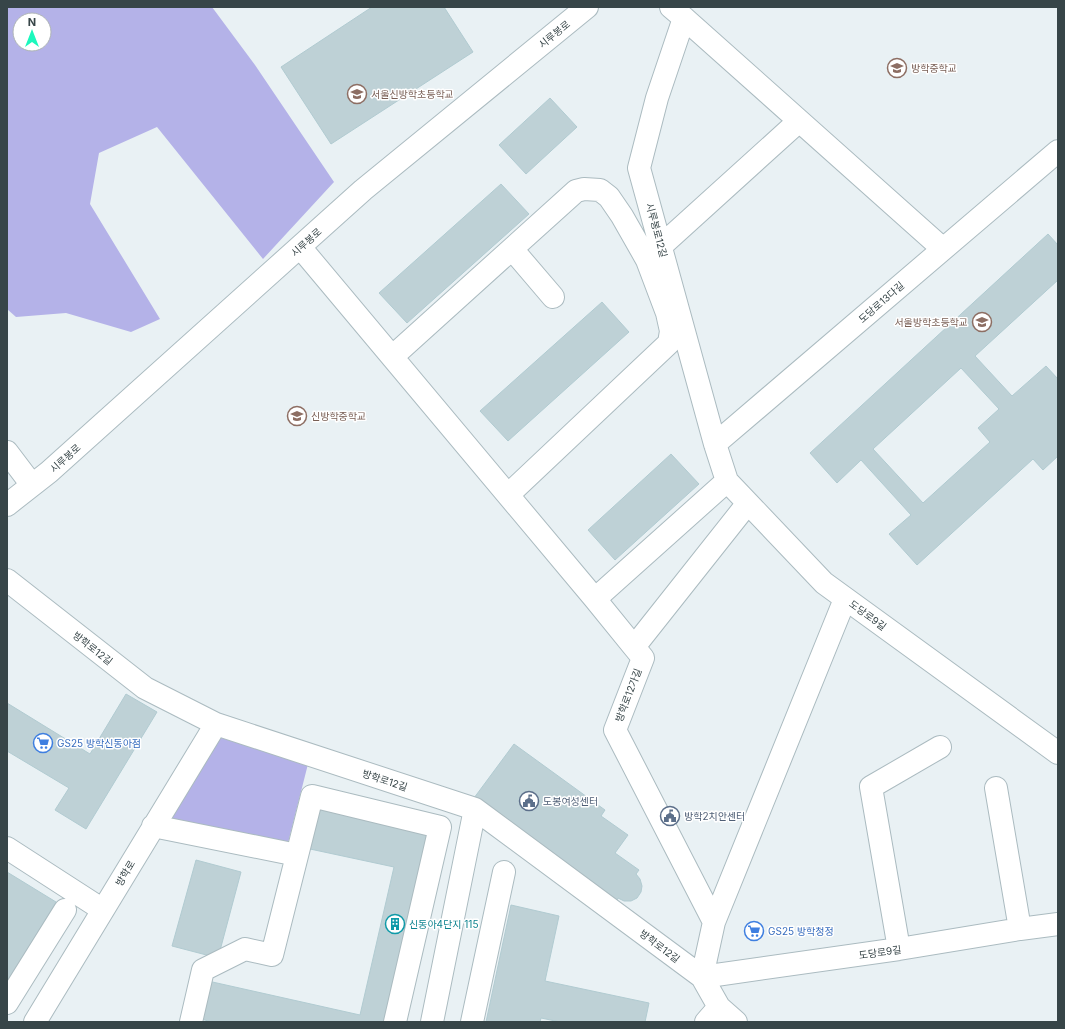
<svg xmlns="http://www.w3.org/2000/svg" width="1065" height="1029" font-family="Inter,'Noto Sans KR',sans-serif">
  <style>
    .green { fill: #b4b2e8; fill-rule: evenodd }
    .building { fill: #bed1d6; stroke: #b1cbd1; fill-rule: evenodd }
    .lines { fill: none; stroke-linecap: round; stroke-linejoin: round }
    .minor-casing { stroke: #abbbc0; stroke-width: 24 }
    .minor { stroke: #fff; stroke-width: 22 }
    .labels { text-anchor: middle; stroke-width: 3; stroke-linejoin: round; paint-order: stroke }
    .street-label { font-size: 10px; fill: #374548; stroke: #fff }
    .education-label { font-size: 10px; fill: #785e54; stroke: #fff; text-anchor: start }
    .shop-label { font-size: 10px; fill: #366cbe; stroke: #fff; text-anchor: start }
    .service-label { font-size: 10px; fill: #4e5e75; stroke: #fff; text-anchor: start }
    .culture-label { font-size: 10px; fill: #0d838f; stroke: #fff; text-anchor: start }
  </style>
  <rect width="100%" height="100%" fill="#e9f1f4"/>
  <path class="green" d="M7,7H212L255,65L334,182L263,259L157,127L99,153L90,204L160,319L131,332L66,313L16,317L7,309ZM20,20H44V44H20Z
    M218,737L308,764L288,843L168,819Z"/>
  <path class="building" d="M372,7H444L473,52L331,144L281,67Z
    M550,98L577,127L526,174L499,145Z
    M501,184L529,214L407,323L379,293Z
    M1048,234L1058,245V280L975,356L1012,396L1046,366L1058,379V456L1043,470L1033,459L917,565L889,534L911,515L861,460L837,483L810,453ZM961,368L999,409L978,428L990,442L923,503L873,449Z
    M602,302L629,332L508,441L480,411Z
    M671,454L699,484L615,560L588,530Z
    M126,694L157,712L86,829L55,810L69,788L7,751V703L90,754Z
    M514,744L605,810L601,816L628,835L615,853L639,870L636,874L640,879L642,886L641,892L637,898L631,901H624L618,898L616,902L474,798Z
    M321,806L429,835L386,1022H212L201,1019L208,981L360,1015L394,867L310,849Z
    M196,860L241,872L218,958L172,946Z
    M7,872L56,902L7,983Z
    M511,905L559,916L545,981L649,1003L645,1022H560L541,1018L540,1022H486Z"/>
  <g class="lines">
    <g class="minor-casing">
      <path id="minor" d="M671,7L684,18L943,249
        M684,18L657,98L639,168L715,444L727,481L824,583L1058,753
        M661,246L799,121
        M300,247L595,599L634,647
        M512,249L553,297
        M392,357L576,191L584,189L600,190L609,197L622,216L647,260L667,313L671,331L669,343L508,495
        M715,444L1058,151
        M7,452L32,485
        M748,503L634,647L643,658L615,730L714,922L702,977L899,949L1020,929L1058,924
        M7,505L49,472L363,190L587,7
        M7,580L145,688L216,724L475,809L702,977L719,1007L736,1022
        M595,599L727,481
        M996,788L1020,929
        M153,826L297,855
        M7,848L103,910
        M714,922L845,599
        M899,949L871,787L940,747
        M7,1003L65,910
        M35,1022L216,724
        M191,1022L203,970L245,949L272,955L312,796L440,827L395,1022
        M432,1022L475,809
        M472,1022L504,872
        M706,1022L719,1007"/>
    </g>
    <use href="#minor" class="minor"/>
  </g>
  <defs>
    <g id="school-ring" transform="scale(1)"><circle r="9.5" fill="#fff" stroke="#8d6e63" stroke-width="1.5"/><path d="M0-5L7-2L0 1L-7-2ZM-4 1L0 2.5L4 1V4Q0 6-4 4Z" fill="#8d6e63"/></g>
    <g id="supermarket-ring" transform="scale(1)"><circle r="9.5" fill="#fff" stroke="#3f7fe0" stroke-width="1.5"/><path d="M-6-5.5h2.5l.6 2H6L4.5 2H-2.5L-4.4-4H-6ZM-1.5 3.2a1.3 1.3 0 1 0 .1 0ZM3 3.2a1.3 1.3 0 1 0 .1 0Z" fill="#3f7fe0"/></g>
    <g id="civic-ring" transform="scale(1)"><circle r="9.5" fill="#fff" stroke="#5c6f8a" stroke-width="1.5"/><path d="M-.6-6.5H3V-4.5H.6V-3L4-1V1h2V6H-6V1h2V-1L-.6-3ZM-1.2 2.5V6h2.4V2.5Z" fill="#5c6f8a"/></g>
    <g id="building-ring" transform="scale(1)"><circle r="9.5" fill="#fff" stroke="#0f9aa8" stroke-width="1.5"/><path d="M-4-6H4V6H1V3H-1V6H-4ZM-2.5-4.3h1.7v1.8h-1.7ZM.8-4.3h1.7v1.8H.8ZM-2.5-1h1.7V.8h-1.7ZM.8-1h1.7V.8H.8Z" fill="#0f9aa8"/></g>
  </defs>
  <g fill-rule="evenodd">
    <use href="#school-ring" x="897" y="68"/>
    <use href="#school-ring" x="357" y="94"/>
    <use href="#school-ring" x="982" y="322"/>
    <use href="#school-ring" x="297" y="416"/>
    <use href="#supermarket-ring" x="43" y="743"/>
    <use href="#civic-ring" x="529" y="801"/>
    <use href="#civic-ring" x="670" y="816"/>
    <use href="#building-ring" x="395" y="924"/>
    <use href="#supermarket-ring" x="754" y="931"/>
  </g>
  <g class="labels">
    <g class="street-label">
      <text transform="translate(554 34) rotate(-39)" y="4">시루봉로</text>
      <text transform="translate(657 230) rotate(75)" y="4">시루봉로12길</text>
      <text transform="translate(306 242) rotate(-42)" y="4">시루봉로</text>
      <text transform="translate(881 302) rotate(-41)" y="4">도당로13다길</text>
      <text transform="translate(65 458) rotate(-42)" y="4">시루봉로</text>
      <text transform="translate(868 615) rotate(36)" y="4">도당로9길</text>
      <text transform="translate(93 648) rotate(38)" y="4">방학로12길</text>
      <text transform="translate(628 695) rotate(-69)" y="4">방학로12가길</text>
      <text transform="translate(385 780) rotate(18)" y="4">방학로12길</text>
      <text transform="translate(125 873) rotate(-59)" y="4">방학로</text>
      <text transform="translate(660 946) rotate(37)" y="4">방학로12길</text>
      <text transform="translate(880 952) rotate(-8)" y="4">도당로9길</text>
    </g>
    <g class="education-label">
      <text x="911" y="72">방학중학교</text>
      <text x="371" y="98">서울신방학초등학교</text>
      <text x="968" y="326" text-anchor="end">서울방학초등학교</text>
      <text x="311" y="420">신방학중학교</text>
    </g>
    <g class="shop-label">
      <text x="57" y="747">GS25 방학신동아점</text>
      <text x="768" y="935">GS25 방학청정</text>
    </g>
    <g class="service-label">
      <text x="543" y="805">도봉여성센터</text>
      <text x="684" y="820">방학2치안센터</text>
    </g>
    <g class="culture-label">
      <text x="409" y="928">신동아4단지 115</text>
    </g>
  </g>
  <rect width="1065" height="1029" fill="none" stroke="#374548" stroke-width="16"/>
  <g transform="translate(32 32)"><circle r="19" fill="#ffffff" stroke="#afb5b6"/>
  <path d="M0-3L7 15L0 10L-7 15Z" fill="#1cf8bd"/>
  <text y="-6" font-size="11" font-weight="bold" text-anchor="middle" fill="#374548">N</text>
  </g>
</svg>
